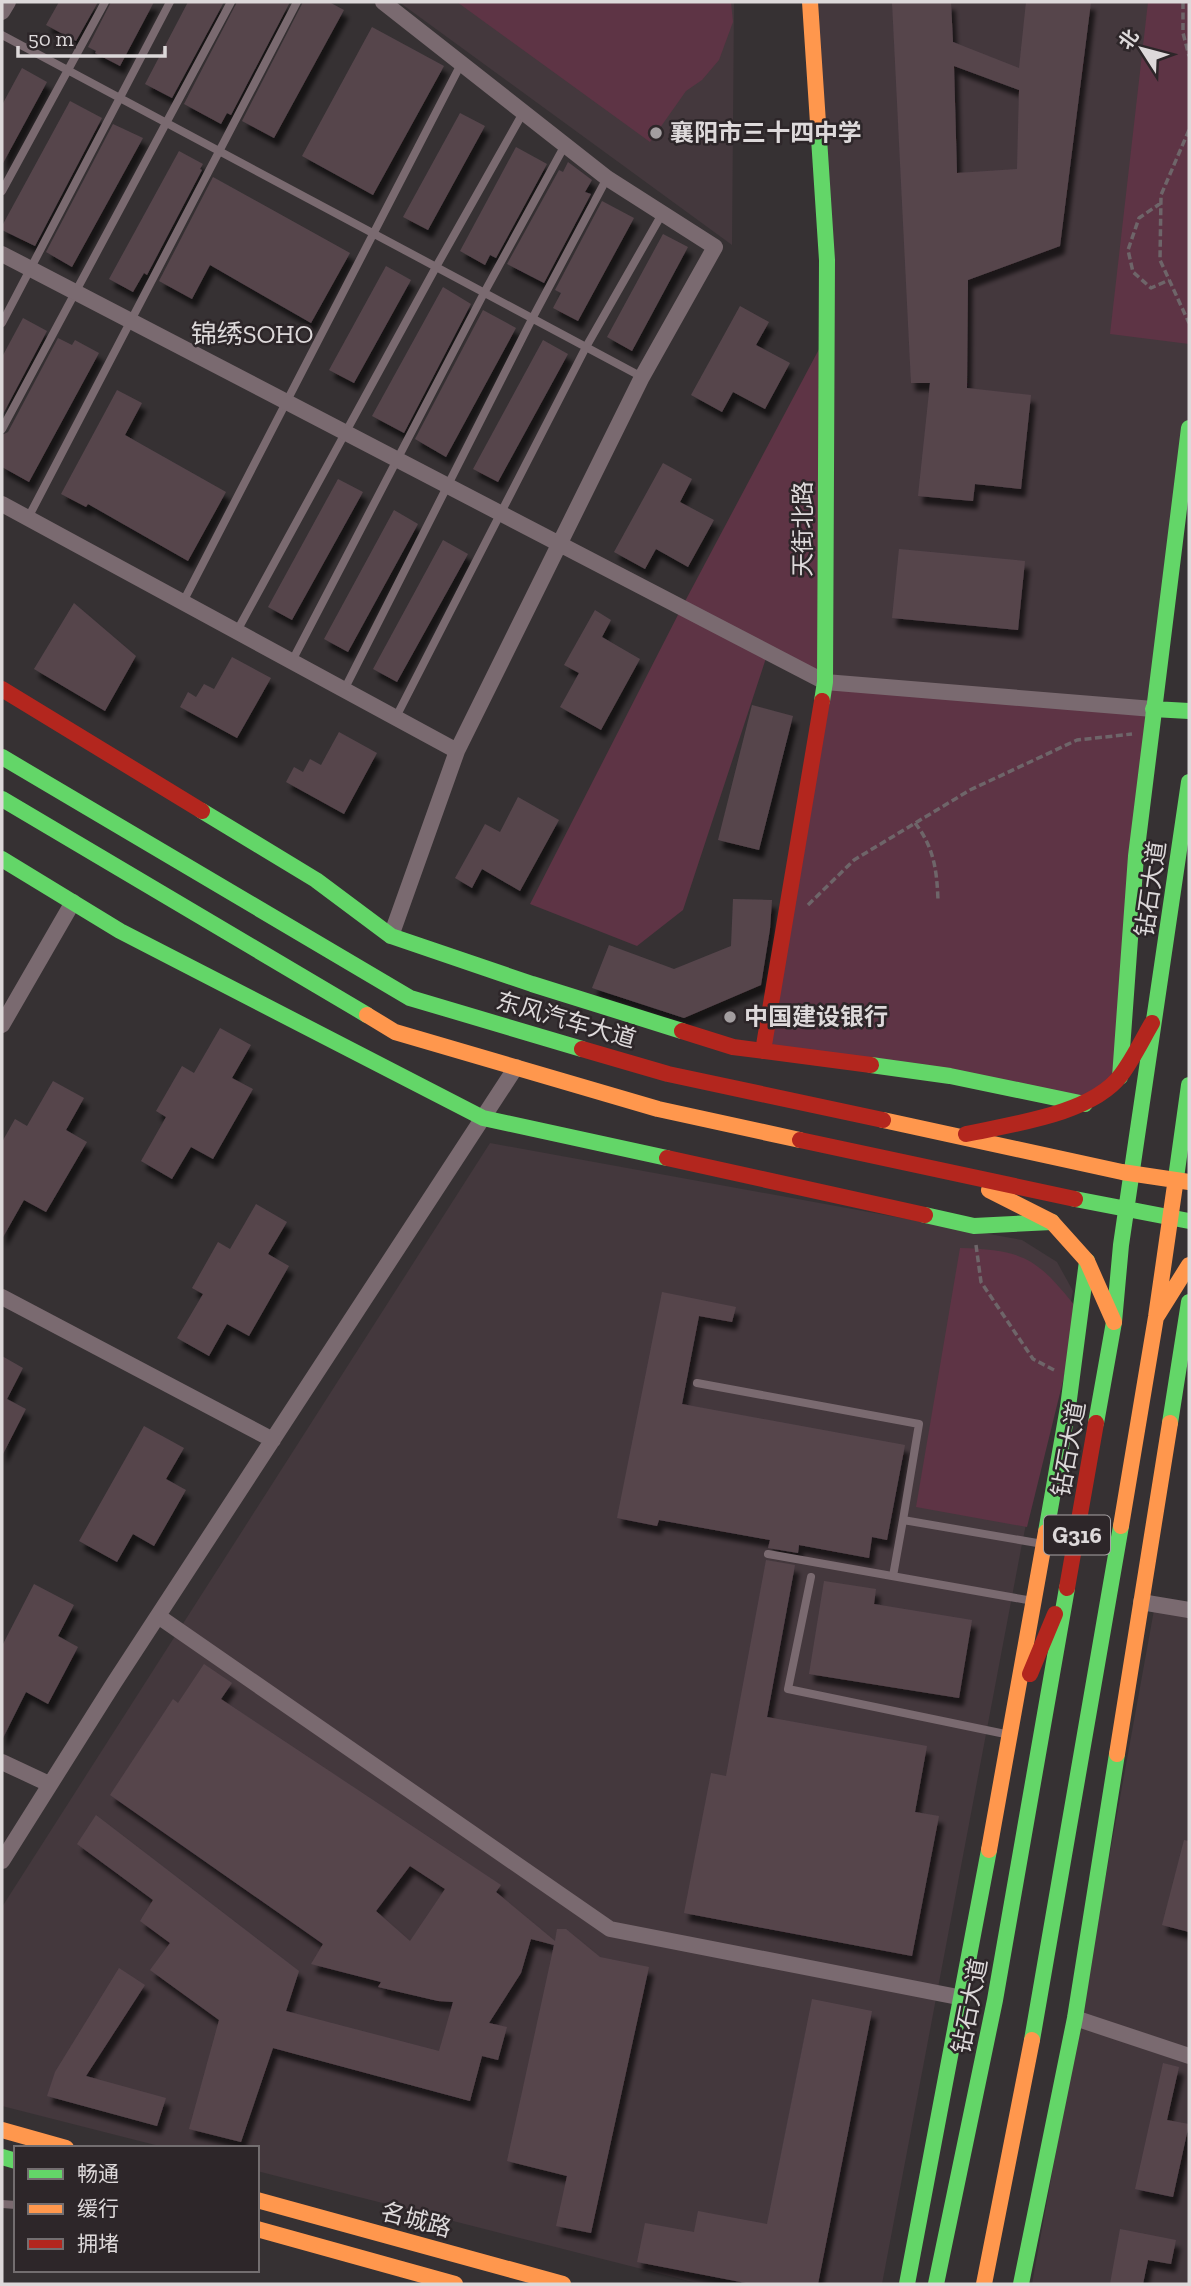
<svg xmlns="http://www.w3.org/2000/svg" width="1191" height="2286" font-family="'Zilla Slab','Noto Sans SC',serif">
  <style>
    .built { fill: #44383d }
    .green { fill: #5e3445 }
    .building { fill: #56454c; fill-rule: evenodd; filter: url(#shadow) }
    .lines { fill: none; stroke-linecap: round; stroke-linejoin: round }
    .path { stroke: #6e6569; stroke-width: 3.5; stroke-dasharray: 7 3.5; stroke-linecap: butt }
    .lane { stroke: #7a6a70; stroke-width: 8 }
    .street { stroke: #7a6a70; stroke-width: 16 }
    .fast { stroke: #63d668; stroke-width: 16 }
    .slow { stroke: #ff974d; stroke-width: 16 }
    .jam { stroke: #b3261e; stroke-width: 16 }
    .poi-dot { fill: #a39ea0; stroke: #2d2629; stroke-width: 2.5 }
    .labels { text-anchor: middle; stroke-width: 5; stroke-linejoin: round; paint-order: stroke }
    .shield { fill: #2d2629; stroke: #a8a3a5; stroke-width: 2 }
    .shield-label { font-size: 23px; font-weight: bold; fill: #ddd9da }
    .poi-label { font-size: 24px; font-weight: bold; fill: #ddd9da; stroke: #2d2629; text-anchor: start }
    .street-label { font-size: 24px; fill: #ddd9da; stroke: #2d2629 }
    .neighbourhood-label { font-size: 26px; fill: #ddd9da; stroke: #2d2629 }
  </style>
  <defs>
    <filter id="shadow"><feDropShadow dx="4.5" dy="8" stdDeviation="2" flood-color="#0009"/></filter>
  </defs>
  <rect width="100%" height="100%" fill="#363133"/>
  <path class="built" d="M399,2H734L732,245Z
    M810,2H1189V428L1153,709L825,682L827,260Z
    M490,1143L1022,1240L1057,1262L1073,1291L1021,1549L882,2284H701L257,2171V2148H167L2,2106V1907Z
    M1154,1610L1189,1617V2284H1032Z"/>
  <path class="green" d="M457,2H731L733,22L719,60L702,80L686,91L650,142Z
    M1148,2H1189V344L1110,334Z
    M826,336L825,682L1153,709L1120,1077L1085,1104L763,1051L825,682L768,652L683,910L637,946L530,904L682,607Z
    M960,1248C1028,1250 1038,1260 1080,1312L1027,1527L916,1507Z"/>
  <path class="building" d="M59,2H98L76,41L46,25Z
    M111,2H154L120,66L95,53L96,51L88,47Z
    M188,2H224L172,98L145,84Z
    M237,2H290L231,115L227,113L221,124L184,104Z
    M303,2H329L344,10L274,138L242,121Z
    M892,2H951L953,42L1019,68L1026,2H1091L1060,246L968,280L967,388L1031,395L1021,489L975,484L973,501L918,496L930,383H911ZM954,66L1019,90L1017,169L957,173Z
    M372,27L444,66L373,195L302,156Z
    M22,68L47,82L2,165V105Z
    M70,101L102,118L35,246L2,230V226Z
    M460,113L485,126L428,230L403,217Z
    M113,124L143,138L72,267L46,252Z
    M516,147L547,164L496,258L490,255L485,265L460,251Z
    M179,151L203,164L200,169L202,170L147,275L144,273L133,292L109,279Z
    M568,162L592,180L585,192L591,194L544,283L507,264L559,170L563,172Z
    M213,177L350,253L311,323L210,265L192,299L159,281Z
    M602,201L634,218L578,321L553,308L561,293L555,290Z
    M663,234L688,247L632,351L607,337Z
    M386,266L411,280L354,383L329,370Z
    M443,287L471,304L404,433L372,416Z
    M740,306L769,322L756,345L790,363L765,409L733,392L722,412L691,395Z
    M483,310L516,328L446,457L415,439Z
    M23,318L47,331L2,416V357Z
    M58,338L72,345L75,340L99,353L29,482L2,467V435L8,432Z
    M543,340L568,354L498,482L473,469Z
    M117,390L142,403L125,435L226,492L188,561L88,504L86,507L61,494Z
    M663,463L692,479L680,502L714,520L688,567L656,549L645,569L614,552Z
    M338,479L363,492L292,620L268,607Z
    M394,510L418,524L348,652L324,639Z
    M443,540L468,554L397,682L373,669Z
    M899,549L1025,561L1018,630L892,618Z
    M74,603L136,656L105,711L34,669Z
    M595,610L611,620L602,637L640,659L601,730L560,707L579,673L564,665Z
    M232,657L271,678L237,738L180,707L188,692L196,697L204,684L214,689Z
    M752,705L793,716L759,850L718,840Z
    M339,732L377,753L344,814L286,782L294,767L303,772L310,759L321,765Z
    M518,797L559,820L520,891L482,869L472,888L455,878L485,824L500,832Z
    M733,899L772,900L770,929L761,985L684,1018L592,988L609,945L674,969L731,946Z
    M220,1028L251,1045L232,1078L253,1089L213,1159L191,1147L172,1179L141,1161L166,1117L156,1111L182,1066L194,1073Z
    M53,1081L84,1098L66,1130L87,1142L46,1212L24,1200L2,1239V1142L15,1119L27,1126Z
    M256,1204L287,1222L268,1254L289,1266L249,1336L227,1324L209,1356L177,1338L203,1294L192,1288L218,1242L230,1249Z
    M662,1292L736,1307L732,1322L699,1316L682,1404L905,1445L887,1540L872,1537L869,1558L799,1545L798,1553L768,1548L770,1540L659,1520L657,1526L617,1518Z
    M2,1356L23,1368L7,1399L26,1409L2,1456Z
    M144,1426L184,1448L166,1479L186,1490L154,1546L133,1534L117,1562L79,1541Z
    M766,1560L795,1565L767,1717L927,1746L915,1812L939,1816L912,1956L684,1913L711,1773L726,1776Z
    M824,1581L876,1589L874,1604L972,1620L959,1698L809,1674Z
    M34,1584L74,1605L58,1636L78,1647L48,1704L26,1692L2,1740V1646Z
    M204,1664L232,1683L221,1699L501,1885L496,1892L555,1941L557,1929H566L600,1957L649,1967L591,2233L556,2226L567,2176L507,2161L554,1945L531,1939L521,1973L489,2023L507,2027L498,2060L482,2056L470,2101L273,2048L241,2142L189,2129L219,2020L150,1970L170,1943L140,1921L153,1900L77,1844L96,1815L299,1971L286,2011L439,2051L453,2002L438,2001L378,1987L381,1982L311,1964L323,1944L110,1795L173,1699L178,1703ZM410,1866L445,1889L410,1941L376,1911Z
    M1184,1840L1189,1841V1932L1162,1925Z
    M119,1968L145,1985L86,2076L166,2098L157,2126L47,2096L55,2072Z
    M812,1999L872,2011L818,2284H751L637,2262L645,2223L694,2232L698,2211L767,2224Z
    M1163,2063L1179,2067L1167,2120L1189,2124L1173,2197L1135,2189Z
    M1120,2229L1176,2240L1171,2264L1148,2260L1143,2284H1110Z"/>
  <g class="lines">
    <path class="path" d="M1183,2V33L1189,56
      M1189,130L1161,195L1160,260L1189,323
      M1161,203L1139,218L1128,250L1133,272L1151,288L1169,280
      M915,823C934,847 937,871 938,901
      M808,905L854,860L970,790L1077,740L1132,734
      M976,1245L981,1282L1033,1359L1054,1370"/>
    <path class="lane" d="M2,35L642,377
      M2,191L105,2
      M2,323L170,2
      M2,429L231,2
      M28,518L297,2
      M183,602L461,64
      M237,631L436,267L524,111
      M292,661L484,293L565,145
      M344,690L532,319L607,178
      M396,717L586,347L662,214
      M697,1383L919,1424L903,1520L1043,1544
      M768,1554L1033,1601
      M893,1576L903,1520
      M811,1577L788,1689L1010,1735
      M2,2204L16,2205"/>
    <path class="street" d="M383,2L607,178L715,247L642,377L457,751L391,936
      M2,12L8,2
      M2,254L825,682L1153,709
      M2,504L457,751
      M2,1025L73,902
      M2,1297L273,1440
      M1141,1602L1189,1610
      M158,1616L610,1929L963,1998
      M2,1762L49,1784
      M2,1861L114,1683L516,1067
      M1075,2018L1189,2056"/>
    <path class="fast" d="M818,123L827,260L825,682L822,701
      M1153,709L1189,711
      M2,757L410,998L582,1049
      M2,799L367,1015
      M202,811L316,880L391,936L532,984L682,1031
      M2,859L120,931L483,1118L667,1158
      M871,1065L950,1076L1085,1104
      M1120,1077L1136,856L1189,428
      M1175,1185L1189,1085
      M1075,1199L1189,1221
      M925,1215L974,1226L1052,1222
      M1096,1423L1114,1322L1121,1245L1189,782
      M1170,1423L1189,1302
      M1046,1532L1068,1407L1087,1261
      M1032,2040L1121,1526
      M2,2157L16,2161
      M907,2284L989,1850
      M936,2284L995,2000L1067,1588
      M1021,2284L1075,2018L1117,1754"/>
    <path class="slow" d="M810,2L818,123
      M367,1015L395,1032L658,1109L800,1140
      M883,1120L1122,1172L1189,1182
      M989,1190L1052,1222L1087,1261L1114,1322
      M1157,1316L1189,1265
      M1121,1526L1156,1317L1175,1185
      M1117,1754L1170,1423
      M989,1850L1046,1532
      M2,2130L66,2148
      M257,2200L563,2284
      M257,2229L455,2284
      M984,2284L1032,2040"/>
    <path class="jam" d="M2,689L202,811
      M682,1031L733,1047L871,1065
      M582,1049L668,1074L883,1120
      M763,1051L822,701
      M966,1134C1012,1124 1092,1114 1121,1075C1133,1059 1142,1040 1152,1023
      M800,1140L1075,1199
      M667,1158L925,1215
      M1067,1588L1096,1423
      M1030,1674L1055,1614"/>
  </g>
  <g class="poi-dot">
    <circle cx="656" cy="133" r="7"/>
    <circle cx="730" cy="1017" r="7"/>
  </g>
  <g class="labels">
    <rect class="shield" x="1044" y="1515.5" width="66" height="39" rx="5"/>
    <g class="shield-label">
      <text x="1077" y="1543">G316</text>
    </g>
    <g class="poi-label">
      <text x="670" y="141">襄阳市三十四中学</text>
      <text x="744" y="1025">中国建设银行</text>
    </g>
    <g class="street-label">
      <text transform="translate(803 529) rotate(-90)" y="8">天街北路</text>
      <text transform="translate(1151 889) rotate(-82)" y="8">钻石大道</text>
      <text transform="translate(566 1020) rotate(16)" y="8">东风汽车大道</text>
      <text transform="translate(1069 1449) rotate(-80)" y="8">钻石大道</text>
      <text transform="translate(970 2006) rotate(-79)" y="8">钻石大道</text>
      <text transform="translate(416 2220) rotate(15)" y="8">名城路</text>
    </g>
    <g class="neighbourhood-label">
      <text x="252" y="343">锦绣SOHO</text>
    </g>
  </g>
  <rect width="1191" height="2286" fill="none" stroke="#ddd9da" stroke-width="7"/>
  <rect x="14" y="2146" width="245" height="126" fill="#2d2629" stroke="#736e70" stroke-width="2"/>
  <rect x="28" y="2169" width="35" height="10" fill="#63d668" stroke="#736e70" stroke-width="2"/>
  <text x="77" y="2181" font-size="21" fill="#ddd9da">畅通</text>
  <rect x="28" y="2204" width="35" height="10" fill="#ff974d" stroke="#736e70" stroke-width="2"/>
  <text x="77" y="2216" font-size="21" fill="#ddd9da">缓行</text>
  <rect x="28" y="2239" width="35" height="10" fill="#b3261e" stroke="#736e70" stroke-width="2"/>
  <text x="77" y="2251" font-size="21" fill="#ddd9da">拥堵</text>
  <g transform="translate(1142 49) rotate(306)" stroke="#2d2629" stroke-width="5" paint-order="stroke">
  <path d="M0-5L12 26L0 18L-12 26Z" fill="#ddd9da"/>
  <text y="-10" font-size="19" font-weight="bold" text-anchor="middle" fill="#ddd9da">北</text>
  </g>
  <path d="M18 46v10h147v-10" fill="none" stroke="#ddd9da" stroke-width="3.5"/>
  <text x="28" y="46" font-size="21" fill="#ddd9da" stroke="#2d2629" stroke-width="5" paint-order="stroke">50 m</text>
</svg>
